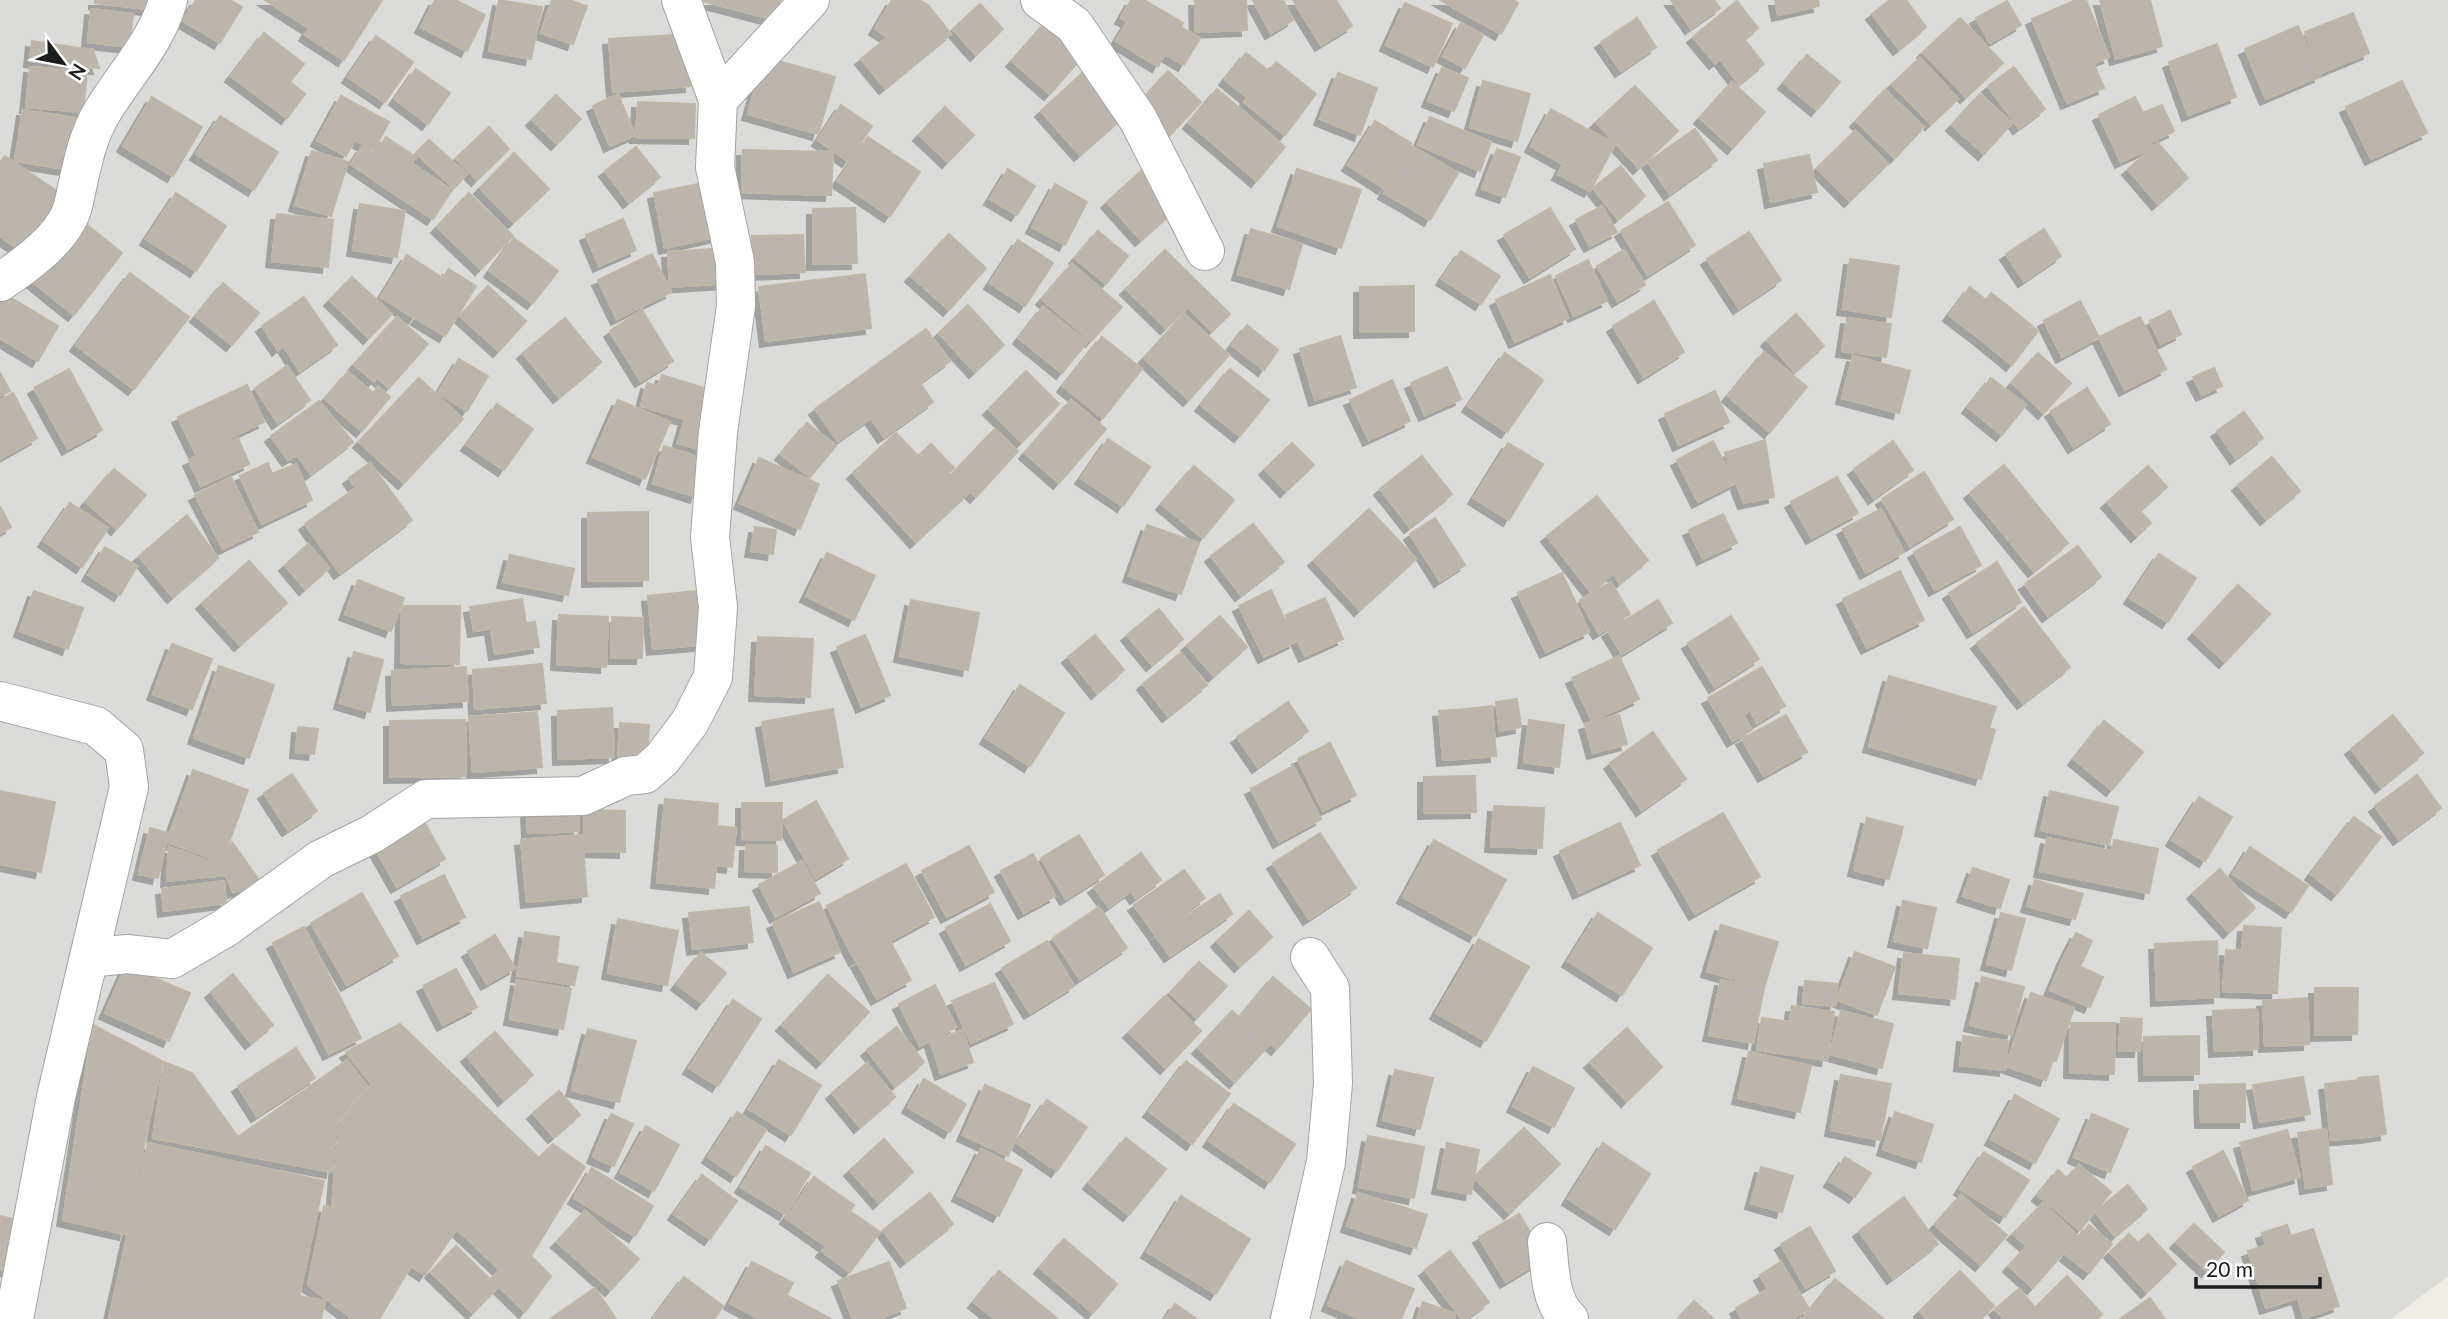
<svg xmlns="http://www.w3.org/2000/svg" width="2448" height="1319" font-family="Lato,sans-serif">
  <style>
    .residential { fill: #dbdbda }
    .building { fill: #bbb5ad; stroke: #bfb6a7; stroke-width: 2; filter: url(#shadow) }
    .lines { fill: none; stroke-linecap: round; stroke-linejoin: round }
    .street-casing { stroke: #a4a4a4; stroke-width: 40 }
    .street { stroke: #fff; stroke-width: 38 }
  </style>
  <defs>
    <filter id="shadow"><feDropShadow dx="-6" dy="6" stdDeviation="0" flood-color="#0004"/></filter>
  </defs>
  <rect width="100%" height="100%" fill="#eeece4"/>
  <path class="residential" d="M0,0H2448V1276L2391,1319H0Z"/>
  <path class="building" d="M95,0H157L156,10L95,3Z
    M196,0H230L242,7L220,43L183,21Z
    M265,0H327L309,28Z
    M327,0H382L344,60L305,35Z
    M435,0H455L485,15L467,51L421,27Z
    M499,0L542,7L531,59L489,51Z
    M552,0H569L587,6L573,44L541,33Z
    M699,0H780L775,20Z
    M892,0H919L928,5L951,34L885,88L861,59L888,37L875,29Z
    M1131,0H1144L1183,23L1181,27L1200,38L1184,65L1165,54L1158,66L1116,41L1128,21L1121,18Z
    M1195,0H1246L1247,30L1196,32Z
    M1253,0H1283L1293,20L1271,33Z
    M1293,0H1336L1352,26L1321,45Z
    M1440,0H1513L1518,3L1501,34Z
    M1671,0H1714L1720,8L1691,28Z
    M1775,0H1818L1819,6L1778,15Z
    M1890,0H1906L1926,27L1899,49L1872,14Z
    M2076,0H2086L2109,57L2057,79L2032,19Z
    M2100,0H2150L2162,46L2116,59Z
    M1737,1L1758,28L1744,39L1764,64L1739,84L1720,59L1715,63L1693,37Z
    M2007,1L2021,25L1990,43L1976,18Z
    M1405,3L1452,24L1433,67L1386,45Z
    M980,4L1003,29L976,55L953,29Z
    M91,9L133,14L129,47L88,42Z
    M2353,13L2369,53L2321,73L2305,32Z
    M1637,18L1656,47L1621,71L1601,42Z
    M1960,18L2003,63L1966,97L1923,52Z
    M1046,22L1084,55L1050,94L1012,61Z
    M1461,23L1483,35L1465,68L1443,56Z
    M2298,26L2320,76L2266,99L2245,49Z
    M264,33L304,64L290,82L305,94L287,118L231,76Z
    M688,34L691,86L613,92L609,39Z
    M376,36L413,62L385,102L348,77Z
    M32,41L93,50L99,68L30,61Z
    M2217,44L2236,97L2188,115L2169,62Z
    M1246,53L1269,71L1248,98L1225,79Z
    M1807,55L1840,82L1817,110L1784,83Z
    M764,57L835,77L818,134L748,114Z
    M1920,58L1958,99L1931,124L1892,84Z
    M1276,62L1316,94L1285,135L1244,102Z
    M2094,64L2104,88L2067,103L2057,79Z
    M30,67L87,72L83,112L26,107Z
    M2014,67L2045,109L2019,128L1988,86Z
    M1088,68L1128,113L1080,155L1041,111Z
    M1442,68L1468,78L1454,111L1428,101Z
    M416,69L450,93L428,124L395,99Z
    M1168,71L1201,102L1170,135L1138,105Z
    M1338,73L1377,88L1360,135L1320,119Z
    M1483,81L1530,94L1517,141L1470,127Z
    M2402,81L2427,133L2371,159L2346,107Z
    M1732,82L1765,112L1733,148L1700,118Z
    M1635,86L1678,131L1639,168L1596,122Z
    M1217,89L1285,147L1257,181L1189,123Z
    M1885,90L1924,127L1895,158L1856,121Z
    M618,94L635,135L610,146L593,106Z
    M1980,94L2012,123L1984,154L1952,125Z
    M556,95L581,119L557,144L532,120Z
    M341,96L389,122L374,150L355,140L346,156L317,140Z
    M152,97L202,127L173,176L123,146Z
    M2135,97L2143,113L2162,105L2174,131L2150,143L2153,147L2121,162L2099,115Z
    M638,102L695,104L694,138L636,137Z
    M841,105L872,126L848,161L818,140Z
    M945,107L974,135L948,162L919,135Z
    M1551,109L1583,127L1563,164L1531,146Z
    M23,110L81,119L72,170L15,161Z
    M220,116L278,152L254,190L196,154Z
    M1430,117L1491,142L1480,171L1418,145Z
    M1375,121L1411,143L1384,188L1348,165Z
    M489,127L509,149L477,180L456,158Z
    M1583,127L1615,144L1590,191L1558,174Z
    M1695,129L1717,160L1670,194L1648,162Z
    M1855,131L1888,164L1850,201L1817,168Z
    M386,137L416,157L392,192L351,164L363,146L375,154Z
    M868,137L920,172L890,216L838,181Z
    M429,140L467,174L454,188L416,153Z
    M2158,143L2188,178L2158,204L2128,169Z
    M1411,146L1434,159L1407,206L1384,193Z
    M636,147L660,177L629,202L605,171Z
    M1497,149L1520,157L1505,197L1482,189Z
    M743,150L833,152L831,195L742,192Z
    M312,151L348,162L331,216L295,205Z
    M514,153L549,189L514,222L480,188Z
    M1809,155L1817,192L1771,202L1764,164Z
    M5,156L67,198L28,255L0,236V162Z
    M1434,159L1458,173L1430,220L1407,206Z
    M411,163L452,190L433,219L392,192Z
    M1621,166L1645,196L1618,219L1593,188Z
    M1008,169L1035,186L1017,215L990,199Z
    M1297,169L1361,190L1341,248L1278,226Z
    M1141,171L1175,210L1141,240L1107,202Z
    M713,181L724,235L665,248L654,193Z
    M1055,184L1087,202L1065,245L1032,227Z
    M176,193L226,226L196,271L146,239Z
    M469,193L513,236L481,269L437,227Z
    M1668,202L1695,245L1648,275L1621,231Z
    M360,204L405,211L397,257L353,250Z
    M1602,206L1617,232L1590,246L1576,220Z
    M855,208L857,263L813,264V209Z
    M1550,208L1575,249L1530,277L1504,235Z
    M277,214L333,220L328,267L272,261Z
    M76,216L122,253L74,315L27,277Z
    M623,219L636,250L599,266L586,235Z
    M1251,229L1302,244L1289,289L1238,274Z
    M2044,229L2061,256L2024,281L2006,254Z
    M1098,231L1128,256L1106,284L1075,258Z
    M1749,232L1781,280L1739,308L1707,259Z
    M949,234L986,268L949,310L911,276Z
    M803,235L805,272L753,274L752,236Z
    M514,238L558,271L533,303L490,271Z
    M1018,240L1053,263L1025,306L990,283Z
    M727,248L728,283L670,287L668,252Z
    M1165,250L1230,314L1212,331L1188,307L1166,328L1126,289Z
    M1624,250L1645,285L1618,301L1597,266Z
    M1461,251L1500,276L1481,304L1442,279Z
    M652,254L671,292L617,319L598,280Z
    M407,255L441,277L414,318L381,297Z
    M1850,259L1899,266L1891,317L1843,309Z
    M1588,260L1607,301L1574,316L1556,276Z
    M1072,264L1122,307L1091,341L1042,299Z
    M449,269L476,286L445,336L417,319Z
    M130,273L189,317L134,389L76,345Z
    M865,274L871,328L766,341L759,287Z
    M1550,275L1568,318L1515,342L1496,300Z
    M352,277L392,314L369,338L330,300Z
    M223,283L259,313L232,345L196,316Z
    M488,286L526,321L499,351L460,316Z
    M1414,286V331L1360,332V287Z
    M1970,287L1986,300L1991,293L2009,307L1983,341L1949,315Z
    M0,291L58,326L38,361L0,338Z
    M304,297L337,345L300,371L283,345L278,350L262,326Z
    M1654,301L1684,352L1644,377L1613,326Z
    M2080,301L2099,337L2062,357L2044,321Z
    M968,305L1004,345L975,372L939,333Z
    M1043,307L1087,342L1062,373L1019,338Z
    M2009,307L2038,331L2012,365L1983,341Z
    M642,310L673,361L641,381L610,331Z
    M2170,311L2181,334L2161,344L2150,321Z
    M1184,314L1229,355L1189,400L1144,358Z
    M1796,314L1824,346L1795,372L1767,340Z
    M397,317L428,344L389,388L377,377L374,381L354,365Z
    M2140,317L2166,369L2125,390L2099,337Z
    M565,318L601,362L559,397L523,353Z
    M1847,318L1891,324L1886,357L1842,351Z
    M1247,325L1278,350L1264,370L1232,345Z
    M926,329L950,361L838,441L815,409Z
    M1340,336L1356,387L1315,400L1300,349Z
    M1102,337L1142,369L1103,418L1063,386Z
    M1764,352L1807,387L1770,432L1728,396Z
    M1505,353L1543,380L1507,432L1468,406Z
    M2038,353L2071,383L2044,413L2012,383Z
    M1853,356L1910,371L1899,413L1842,398Z
    M459,359L488,376L467,411L438,393Z
    M287,366L310,400L278,423L255,388Z
    M1447,367L1461,399L1425,415L1411,383Z
    M2214,368L2222,386L2202,395L2193,377Z
    M69,369L102,430L68,449L34,388Z
    M1230,369L1269,400L1240,436L1201,405Z
    M1026,371L1059,404L1022,442L989,409Z
    M348,372L373,393L378,387L390,397L362,431L325,399Z
    M0,373L10,391L0,396Z
    M662,375L719,393L702,450L678,443L685,419L641,406L647,383L658,386Z
    M419,378L463,419L404,483L359,442Z
    M1991,378L2026,405L2002,435L1968,407Z
    M1392,380L1410,421L1369,440L1350,400Z
    M920,383L933,402L884,437L871,418Z
    M247,385L264,422L196,454L178,417Z
    M2087,388L2110,424L2074,447L2051,411Z
    M1715,391L1729,422L1679,445L1665,414Z
    M13,393L37,438L0,459V401Z
    M618,400L670,422L645,479L593,457Z
    M1071,400L1106,429L1059,483L1025,453Z
    M319,401L353,442L311,474L297,455L288,460L271,436Z
    M497,404L533,429L504,470L467,445Z
    M2244,412L2263,438L2236,458L2217,431Z
    M807,423L836,446L810,477L781,454Z
    M995,429L1018,451L976,497L952,474Z
    M896,433L918,456L931,444L954,468L948,473L968,494L916,542L853,473Z
    M238,438L249,464L201,486L189,460Z
    M1108,439L1150,467L1123,506L1081,478Z
    M1765,440L1774,497L1744,503L1725,453Z
    M1713,441L1735,483L1698,502L1677,460Z
    M1893,441L1913,470L1874,498L1854,469Z
    M1292,443L1314,465L1286,491L1265,469Z
    M1508,443L1543,464L1509,520L1474,498Z
    M664,446L707,460L696,497L653,483Z
    M1422,456L1452,494L1410,527L1380,489Z
    M2272,457L2300,491L2266,519L2238,485Z
    M759,458L819,484L800,529L740,503Z
    M268,463L272,474L296,464L312,500L262,524L240,476Z
    M370,463L412,520L340,573L305,524L356,488L349,478Z
    M2004,465L2068,543L2034,571L1970,493Z
    M1194,466L1234,500L1203,538L1162,504Z
    M2148,466L2167,487L2140,511L2151,523L2137,536L2107,502Z
    M114,469L146,495L117,529L86,502Z
    M1924,472L1953,519L1910,546L1882,499Z
    M231,477L258,532L223,549L195,495Z
    M1837,477L1858,513L1812,538L1791,502Z
    M1597,496L1648,560L1620,583L1613,574L1591,592L1547,536Z
    M70,503L108,528L82,567L44,541Z
    M0,506L11,527L0,533Z
    M1369,509L1416,559L1360,610L1314,560Z
    M1881,509L1904,552L1866,573L1843,529Z
    M648,512V580L588,581V513Z
    M1723,514L1737,543L1703,559L1689,530Z
    M187,515L218,558L173,597L139,556Z
    M1435,518L1465,565L1440,581L1410,534Z
    M1253,524L1284,562L1241,595L1211,556Z
    M1147,525L1199,543L1181,594L1129,576Z
    M755,527L776,530L773,554L751,551Z
    M1960,527L1981,565L1935,590L1914,552Z
    M308,544L329,568L305,589L285,565Z
    M2078,546L2101,577L2048,616L2025,584Z
    M105,547L137,566L120,595L88,575Z
    M827,553L875,576L854,620L806,596Z
    M2159,554L2196,578L2168,622L2130,598Z
    M510,555L574,569L568,595L503,582Z
    M249,561L287,603L240,645L202,603Z
    M1997,562L2021,602L1973,632L1949,593Z
    M1900,571L1924,620L1867,648L1843,599Z
    M1562,573L1589,632L1546,652L1518,593Z
    M358,580L404,598L391,631L345,614Z
    M1611,582L1630,614L1599,633L1580,600Z
    M2238,585L2270,614L2225,662L2194,633Z
    M705,590L710,644L653,649L648,596Z
    M1271,590L1295,642L1264,657L1239,606Z
    M34,591L83,608L68,649L20,631Z
    M1325,598L1343,639L1305,656L1286,615Z
    M522,599L526,623L474,631L470,607Z
    M911,600L979,613L968,670L900,656Z
    M1658,600L1672,623L1622,654L1608,631Z
    M402,606H460L459,664L401,663Z
    M2024,607L2070,667L2023,703L1977,643Z
    M1159,609L1183,639L1152,665L1127,635Z
    M559,615L608,617L606,667L557,664Z
    M1220,616L1247,647L1214,676L1187,645Z
    M1731,616L1759,659L1715,687L1688,643Z
    M612,617L643,618L642,658H611Z
    M535,622L539,647L495,654L491,629Z
    M865,635L890,695L862,707L837,647Z
    M1095,635L1124,670L1097,693L1068,657Z
    M758,637L813,639L810,697L755,695Z
    M172,644L212,659L192,709L153,694Z
    M354,652L383,660L370,712L340,703Z
    M1181,653L1207,685L1168,716L1143,684Z
    M1619,656L1639,699L1592,721L1572,678Z
    M542,664L546,703L475,709L473,670Z
    M219,666L274,685L249,758L194,738Z
    M466,667L468,701L393,705L392,671Z
    M1762,667L1785,706L1757,723L1750,710L1743,715L1752,730L1733,741L1708,698Z
    M1889,676L1996,707L1989,728L1995,730L1981,779L1869,746Z
    M1020,685L1064,713L1030,766L986,738Z
    M1517,699L1521,727L1500,731L1496,702Z
    M1288,702L1308,731L1258,767L1237,737Z
    M1492,706L1496,756L1470,758L1466,709Z
    M612,708L614,757L559,759L558,711Z
    M833,709L843,767L772,780L762,722Z
    M1466,709L1470,758L1443,760L1439,711Z
    M537,712L542,767L473,772L469,717Z
    M1619,715L1627,744L1593,753L1585,724Z
    M1786,715L1807,752L1764,776L1742,739Z
    M2393,715L2423,753L2381,787L2351,749Z
    M465,720L466,776L390,777V721Z
    M1529,720L1564,725L1559,767L1524,762Z
    M2104,721L2143,752L2112,790L2074,759Z
    M620,723L649,725L647,761L618,760Z
    M298,727L318,729L314,754L296,752Z
    M1653,732L1686,779L1642,810L1610,763Z
    M1330,743L1356,795L1323,811L1298,759Z
    M1293,766L1321,819L1279,842L1251,789Z
    M193,770L248,790L222,862L167,842Z
    M292,774L317,811L288,830L264,793Z
    M2417,775L2441,808L2399,839L2375,806Z
    M1475,776L1476,812L1424,813V777Z
    M0,791L55,802L41,872L0,864Z
    M2050,791L2118,807L2109,845L2041,830Z
    M2199,797L2232,817L2205,861L2172,840Z
    M665,799L718,804L717,826L736,828L732,867L716,865L714,888L657,882Z
    M816,801L848,859L816,878L783,820Z
    M742,803H782L781,840L742,839Z
    M1494,806L1544,808L1542,848L1491,846Z
    M578,808L579,831L558,832L557,809Z
    M557,809L558,832L528,833L527,810Z
    M585,810L625,811V852L584,851Z
    M419,813L445,859L397,887L371,841Z
    M1723,813L1760,877L1695,914L1658,850Z
    M2354,817L2381,837L2337,894L2311,874Z
    M1867,818L1903,827L1889,879L1854,870Z
    M1620,823L1640,865L1579,893L1560,851Z
    M150,828L168,833L158,878L139,874Z
    M1320,833L1356,888L1309,919L1273,863Z
    M582,835L587,896L527,902L521,840Z
    M1079,835L1104,875L1066,899L1041,858Z
    M2047,838L2112,851L2114,840L2158,849L2149,893L2040,871Z
    M1434,840L1506,880L1475,936L1403,897Z
    M232,842L262,884L233,892L226,875L167,881L169,847L221,865Z
    M746,845L777,846V872L745,871Z
    M969,846L994,892L947,917L922,871Z
    M2250,847L2308,886L2291,912L2233,874Z
    M1141,853L1161,880L1136,898L1131,891L1109,907L1094,887Z
    M1033,854L1055,896L1024,913L1001,871Z
    M802,861L820,893L776,917L759,885Z
    M906,864L934,917L855,960L827,906Z
    M1973,868L2009,880L2000,908L1963,896Z
    M2220,869L2255,908L2229,932L2193,893Z
    M1184,870L1205,898L1155,934L1134,905Z
    M444,875L465,917L423,938L401,896Z
    M2035,880L2083,894L2075,919L2027,906Z
    M224,881L226,903L164,911L162,889Z
    M362,893L398,956L347,985L311,923Z
    M1220,894L1232,914L1170,956L1156,936Z
    M1903,901L1936,908L1927,948L1894,941Z
    M819,902L840,952L794,972L773,923Z
    M990,904L1010,941L966,965L946,928Z
    M749,907L753,942L693,949L689,913Z
    M1099,907L1127,948L1080,979L1053,938Z
    M1249,911L1272,937L1240,966L1217,941Z
    M1598,913L1652,948L1622,995L1568,961Z
    M2001,913L2025,919L2011,970L1987,964Z
    M618,919L678,931L667,985L608,973Z
    M1721,925L1778,942L1764,988L1707,971Z
    M2244,926L2281,928L2277,993L2223,991L2226,950L2242,951Z
    M304,927L361,1038L329,1054L273,943Z
    M525,932L559,937L556,963L578,967L574,985L517,976Z
    M2076,933L2092,941L2080,967L2063,959Z
    M495,935L515,968L487,984L468,951Z
    M1479,939L1529,967L1486,1041L1436,1013Z
    M1047,941L1074,986L1030,1013L1002,968Z
    M2217,941L2219,997L2157,1000L2155,944Z
    M891,943L911,980L877,999L857,962Z
    M1855,952L1895,967L1877,1015L1837,1000Z
    M701,953L726,973L702,1003L677,984Z
    M1904,953L1959,959L1955,999L1899,993Z
    M2063,959L2103,977L2090,1007L2050,990Z
    M1199,962L1227,986L1197,1018L1170,993Z
    M126,966L190,993L169,1041L105,1013Z
    M456,969L477,1007L443,1025L423,986Z
    M233,974L273,1025L251,1043L211,992Z
    M828,975L869,1012L822,1062L782,1025Z
    M1273,977L1311,1009L1277,1049L1240,1017Z
    M1982,977L2024,987L2012,1035L1970,1025Z
    M517,980L571,989L563,1029L510,1019Z
    M1721,980L1764,988L1753,1043L1709,1035Z
    M1805,981L1838,984L1835,1006L1803,1003Z
    M994,983L1013,1024L971,1043L952,1001Z
    M935,985L956,1027L920,1046L899,1004Z
    M2315,988H2358L2357,1034L2315,1035Z
    M2031,993L2074,1008L2056,1061L2053,1060L2046,1080L2006,1066Z
    M1165,996L1201,1031L1166,1068L1129,1032Z
    M2307,998L2309,1044L2265,1046L2263,1001Z
    M733,1000L761,1019L718,1086L689,1068Z
    M1792,1006L1834,1012L1827,1060L1785,1054Z
    M2257,1009L2258,1049L2215,1051L2213,1011Z
    M1232,1011L1269,1045L1235,1082L1198,1048Z
    M1841,1011L1893,1024L1882,1068L1830,1054Z
    M1762,1018L1790,1022L1785,1054L1757,1050Z
    M2121,1018L2142,1019L2140,1051H2119Z
    M2071,1023H2115L2114,1074L2070,1072Z
    M400,1024L539,1158L553,1144L585,1167L531,1256L551,1276L525,1312L491,1279L500,1270L457,1229L425,1275L411,1266L379,1319H353L308,1285L324,1206L332,1208L339,1126L372,1084L346,1052Z
    M93,1025L162,1061L125,1234L63,1220Z
    M897,1027L924,1062L895,1086L867,1050Z
    M1627,1028L1662,1067L1627,1101L1590,1062Z
    M588,1029L636,1041L619,1102L572,1090Z
    M962,1030L973,1062L941,1074L931,1042Z
    M495,1032L533,1075L504,1100L467,1056Z
    M1963,1036L2008,1041L2005,1070L1960,1065Z
    M2199,1036V1074L2145,1075L2144,1037Z
    M296,1048L315,1078L257,1116L238,1086Z
    M1749,1052L1811,1066L1800,1112L1738,1098Z
    M347,1060L367,1086L336,1124L332,1172L153,1138L164,1062L192,1073L238,1137Z
    M779,1060L821,1085L791,1135L749,1109Z
    M1186,1061L1230,1094L1192,1144L1149,1111Z
    M867,1063L895,1097L860,1127L832,1093Z
    M1533,1067L1574,1088L1554,1127L1513,1106Z
    M1395,1070L1433,1078L1420,1129L1383,1120Z
    M1841,1075L1891,1084L1880,1140L1831,1130Z
    M2378,1076L2386,1134L2366,1137L2358,1078Z
    M2303,1077L2310,1114L2260,1122L2253,1085Z
    M924,1079L966,1104L950,1132L908,1107Z
    M2358,1080L2364,1137L2331,1140L2325,1084Z
    M2245,1084V1122H2201L2200,1085Z
    M985,1085L1030,1105L1008,1156L963,1135Z
    M559,1091L580,1115L554,1137L533,1113Z
    M2015,1095L2059,1119L2035,1163L1991,1139Z
    M1047,1100L1087,1127L1057,1171L1017,1143Z
    M1234,1104L1295,1144L1270,1182L1209,1141Z
    M737,1112L766,1130L736,1176L708,1157Z
    M1895,1112L1933,1125L1921,1162L1883,1149Z
    M611,1114L633,1124L614,1166L593,1157Z
    M2092,1114L2128,1129L2110,1172L2074,1157Z
    M646,1126L679,1145L654,1191L621,1172Z
    M1524,1128L1560,1164L1510,1213L1474,1177Z
    M2326,1129L2332,1184L2306,1188L2298,1133Z
    M2287,1130L2300,1177L2253,1190L2240,1143Z
    M1368,1136L1424,1147L1414,1198L1359,1187Z
    M1126,1138L1166,1169L1129,1215L1089,1183Z
    M884,1139L913,1172L879,1203L850,1170Z
    M148,1143L324,1181L299,1296L325,1301L321,1319H109Z
    M1447,1143L1479,1150L1471,1194L1438,1188Z
    M1603,1143L1650,1174L1615,1229L1568,1199Z
    M766,1146L810,1173L785,1214L741,1187Z
    M981,1149L1022,1170L999,1216L958,1195Z
    M2223,1151L2248,1200L2219,1216L2193,1167Z
    M1984,1152L2029,1180L2005,1217L1960,1189Z
    M1845,1157L1871,1173L1855,1197L1830,1181Z
    M2079,1165L2111,1192L2080,1230L2038,1195L2058,1170L2067,1178Z
    M1761,1167L1793,1176L1782,1212L1751,1203Z
    M592,1168L653,1206L635,1236L574,1198Z
    M702,1175L737,1201L710,1239L674,1214Z
    M814,1177L854,1205L826,1246L786,1218Z
    M2128,1185L2147,1209L2115,1236L2095,1212Z
    M930,1193L953,1224L906,1261L883,1230Z
    M1358,1193L1427,1215L1416,1248L1347,1226Z
    M1961,1195L2007,1235L1981,1265L1935,1225Z
    M1181,1196L1250,1239L1216,1294L1147,1252Z
    M1904,1197L1938,1244L1893,1278L1859,1231Z
    M2043,1203L2078,1236L2033,1288L2009,1266L2027,1246L2013,1234Z
    M585,1211L639,1259L611,1290L557,1242Z
    M850,1211L880,1232L850,1272L822,1251Z
    M1519,1214L1546,1258L1506,1282L1479,1237Z
    M0,1216L14,1219L12,1271L0,1269Z
    M2194,1224L2224,1252L2207,1271L2176,1242Z
    M2089,1225L2112,1244L2089,1273L2066,1255Z
    M2287,1225L2291,1236L2313,1229L2339,1306L2304,1318L2298,1298L2266,1308L2248,1251L2266,1245L2262,1233Z
    M1810,1227L1835,1271L1806,1288L1781,1244Z
    M2129,1234L2138,1243L2148,1234L2176,1264L2147,1292L2110,1252Z
    M1064,1239L1117,1284L1093,1313L1040,1268Z
    M456,1246L498,1287L473,1313L431,1272Z
    M1450,1251L1489,1302L1466,1319H1462L1425,1270Z
    M1346,1261L1414,1289L1401,1319H1361L1328,1305Z
    M752,1262L793,1283L773,1319H760L730,1303Z
    M889,1262L906,1308L878,1319H853L838,1281Z
    M1781,1262L1809,1309L1792,1319H1742L1736,1308L1768,1289L1760,1275Z
    M999,1271L1058,1319H995L974,1302Z
    M1960,1271L1994,1306L1981,1319H1927L1920,1311Z
    M2067,1276L2102,1314L2097,1319H2046L2035,1308Z
    M684,1277L723,1306L714,1319H653Z
    M1835,1279L1884,1319L1804,1318Z
    M595,1288L616,1319H550Z
    M2019,1289L2045,1319H2004L1995,1309Z
    M786,1295L831,1319H773Z
    M2150,1298L2165,1319H2120Z
    M1694,1301L1714,1319H1678Z
    M1423,1302L1455,1314L1454,1319H1417Z
    M1175,1304L1197,1319H1165Z"/>
  <g class="lines">
    <g class="street-casing">
      <path id="street" d="M1040,0L1074,25L1138,119L1205,251
        M718,100L810,0
        M0,282C26,265 65,237 73,206C80,176 85,141 101,114C123,76 156,44 168,0
        M0,701L96,726L124,750L129,787L56,1097L14,1319
        M89,958L127,954L172,959L225,928L321,859L372,834L426,799L583,796L626,776L645,774L662,759L690,722L713,677L718,607L710,537L718,432L736,306L735,262L715,167L718,100L681,0
        M1547,1242C1550,1266 1549,1302 1569,1319
        M1290,1319L1326,1162L1333,1083L1330,988L1310,957"/>
    </g>
    <use href="#street" class="street"/>
  </g>
  <g transform="translate(63 63) rotate(122)" stroke="#ffffff" stroke-width="5" paint-order="stroke">
  <path d="M0-5L12 26L0 18L-12 26Z" fill="#1d1d1d"/>
  <text y="-10" font-size="19" font-weight="bold" text-anchor="middle" fill="#1d1d1d">N</text>
  </g>
  <path d="M2196 1277v10h124v-10" fill="none" stroke="#1d1d1d" stroke-width="3.5"/>
  <text x="2206" y="1277" font-size="21" fill="#1d1d1d" stroke="#ffffff" stroke-width="5" paint-order="stroke">20 m</text>
</svg>
